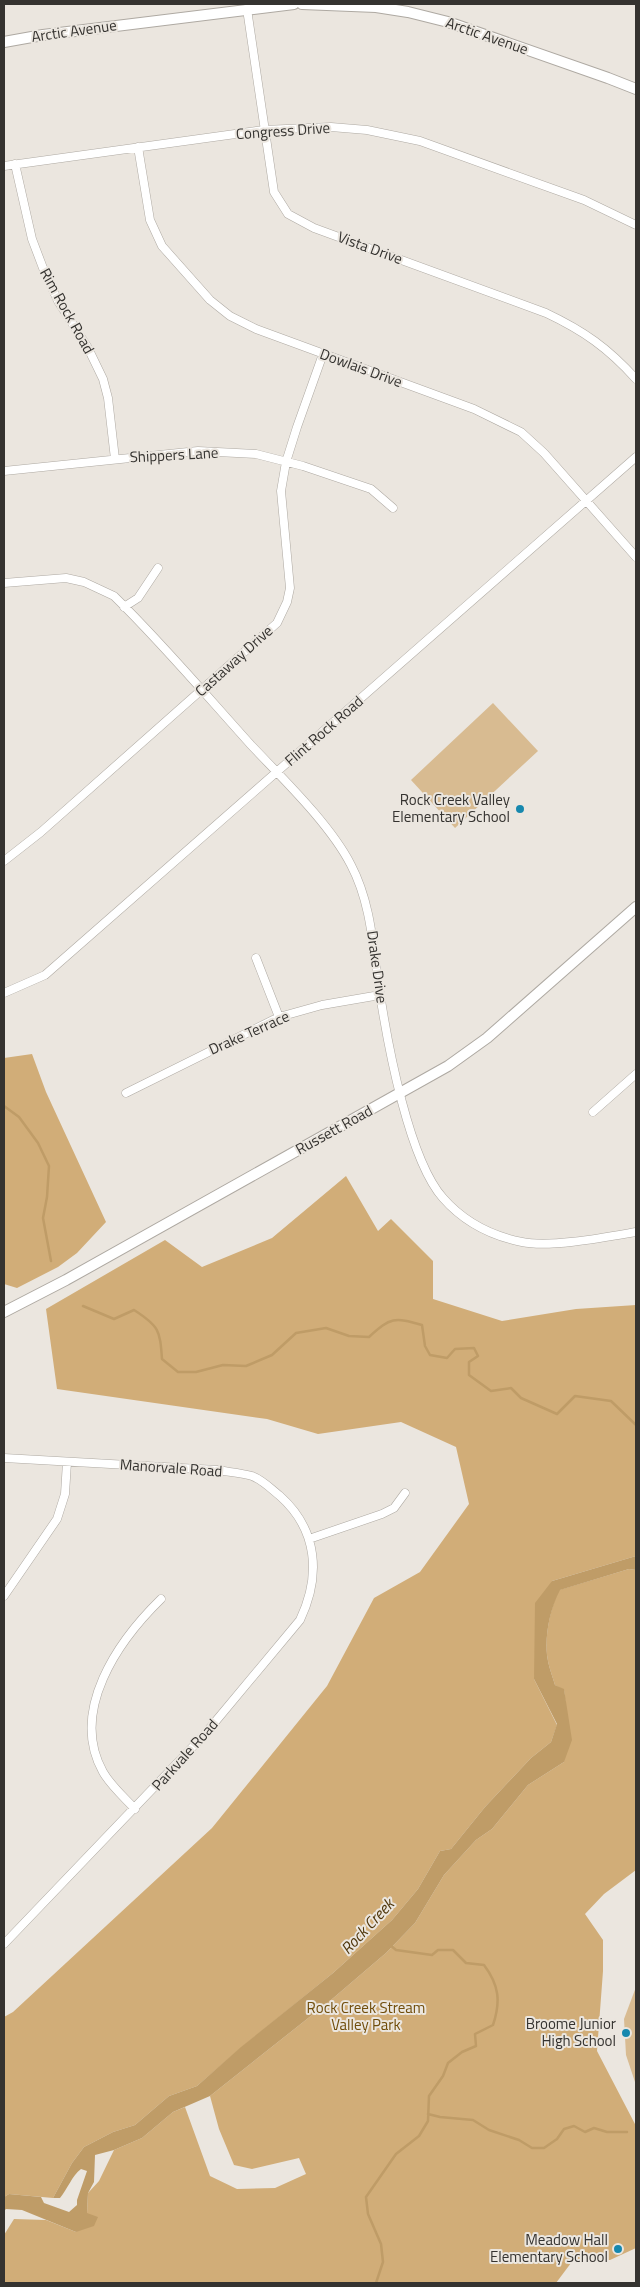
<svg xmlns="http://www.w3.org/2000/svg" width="640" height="2287" font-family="'Titillium Web',sans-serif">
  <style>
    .green { fill: #d8bb91 }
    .forest { fill: #d1ad78 }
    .water { fill: #bf9c67 }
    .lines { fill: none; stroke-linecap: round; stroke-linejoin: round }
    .stream { stroke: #bf9c67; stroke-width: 2.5 }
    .minor-casing { stroke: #aea9a2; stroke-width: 9 }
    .tertiary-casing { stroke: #aea9a2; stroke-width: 12 }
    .minor { stroke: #fff; stroke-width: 8 }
    .tertiary { stroke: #fff; stroke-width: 10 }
    .poi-dot { fill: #1788ae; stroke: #ebe6df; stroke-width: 2 }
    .labels { text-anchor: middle; stroke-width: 4; stroke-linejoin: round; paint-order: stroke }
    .street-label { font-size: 15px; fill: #353330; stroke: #ebe6df }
    .poi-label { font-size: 15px; fill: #353330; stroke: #ebe6df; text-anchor: end }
    .park-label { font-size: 15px; fill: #704d0b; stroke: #ebe6df }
    .water-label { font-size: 16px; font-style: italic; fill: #50370c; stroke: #ebe6df }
  </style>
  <rect width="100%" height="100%" fill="#ebe6df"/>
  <path class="green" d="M493,703L538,751L455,828L411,780Z
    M636,1987V2085L626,2055L624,2019Z"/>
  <path class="forest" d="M32,1054L46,1092L106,1222L77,1253L58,1267L17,1288L4,1284V1058Z
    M346,1176L378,1231L391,1219L433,1261V1299L502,1321L576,1309L636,1305V1556L552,1581L534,1679L557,1725L551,1742L531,1758L485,1807L451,1849L440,1851L418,1889L392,1920L333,1973L242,2047L197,2086L169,2096L135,2125L113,2132L84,2147L72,2163L53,2198L9,2194L4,2197V2017L13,2012L212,1828L327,1686L374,1598L420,1572L469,1504L456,1447L401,1422L318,1434L267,1419L57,1389L46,1309L165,1240L202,1267L272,1238Z
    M629,1569L636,1570V1870L604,1894L585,1914L603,1940V1971L597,2051L636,2126V2248L610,2260L574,2259L556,2283H4V2235L14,2219L46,2220L76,2232L87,2213L88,2193L99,2181L114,2150L142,2138L173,2112L185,2107L210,2176L237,2189L275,2188L306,2174L299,2158L252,2169L234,2165L219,2129L210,2096L331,2000L386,1953L415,1923L444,1875L476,1840L492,1829L528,1785L564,1762L566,1707L564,1690L555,1685C552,1675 548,1665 547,1655C545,1634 550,1609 559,1590Z"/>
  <path class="water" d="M636,1556V1570L629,1569L560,1590C550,1609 545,1634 547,1655C548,1665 552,1675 555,1685L564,1689L572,1740L564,1762L528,1785L492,1829L476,1840L444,1875L415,1923L386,1953L331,2000L210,2096L173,2112L142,2138L114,2150L95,2155L94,2182L88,2193L87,2213L98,2217L94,2226L76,2232L22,2210L6,2209L4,2211V2197L9,2194L41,2197L44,2203L69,2212L77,2205V2200L87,2171L81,2169C72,2176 68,2188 60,2198H53L72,2163L84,2147L113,2132L135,2125L169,2096L197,2086L241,2047L333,1973L392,1920L418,1889L440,1851L451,1849L485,1807L531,1758L551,1742L557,1724L534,1679L535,1603L552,1581Z"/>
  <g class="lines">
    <path class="stream" d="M4,1106L19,1117L38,1143L49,1166L47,1197L43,1218L51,1261
      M83,1306L114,1319L134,1310C159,1326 160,1330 162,1359L178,1372H196L223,1365L246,1366L272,1355L296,1333L326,1328L349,1336L369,1337C391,1317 394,1317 422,1325L425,1346L430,1355L447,1358L455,1349L474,1348L478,1356L469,1362V1375L491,1391L511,1388L521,1398L557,1414L575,1396L611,1401L636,1425
      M428,2114L440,2117L473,2120L489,2130L519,2140L532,2148H544L557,2139L564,2129L574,2126L585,2132L594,2128L607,2132H627
      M376,2283L383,2262L381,2244L368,2214L366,2197L396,2154L419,2136L428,2121L429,2096L443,2076L448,2063L462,2052L476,2046L475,2034L493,2025C501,2001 499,1985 484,1965L466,1963L453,1950H438L432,1955L396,1950L390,1945"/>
    <g class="minor-casing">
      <path id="minor" d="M247,9L274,192L288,214L314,228L546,313C584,331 608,348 636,379
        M138,147L150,220L162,246L210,300L230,316L256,329L474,409L521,432L544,453L636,557
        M15,164L32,239L43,268L58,301L88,348L103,379L108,398L115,459
        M4,166L264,130L331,127L367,130L420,141L584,200L636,225
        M4,471L198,451L256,454L303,466L371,489L393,508
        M4,583L66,578L84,582L114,596C162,643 206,695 251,745C283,779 330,824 351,865C372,905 373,950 380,994C388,1046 409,1160 443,1198C464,1222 492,1236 522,1242C550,1248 607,1237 636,1232
        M124,607L138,598L158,568
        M4,861L41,832L277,623L287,602L290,588L281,491L286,462L297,427L323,354
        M256,958L279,1017
        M4,993L45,975L636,457
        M126,1093L279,1017L322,1005L380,995
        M593,1112L636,1074
        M4,1458L217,1470C228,1472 241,1473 252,1476C263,1480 271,1489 280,1496C318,1530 321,1576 300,1620L205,1734L4,1944
        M309,1539L382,1514L394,1508L405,1493
        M4,1596L57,1519L65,1494L67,1462
        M135,1809C124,1797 111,1786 103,1772C69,1711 118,1641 161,1599"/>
    </g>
    <g class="tertiary-casing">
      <path id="tertiary" d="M302,4L376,7L408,12L448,22L608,78L636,89
        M4,42L43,35L294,4
        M4,1312L66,1280L448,1066L487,1038L636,907"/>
    </g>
    <use href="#minor" class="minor"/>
    <use href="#tertiary" class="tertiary"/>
  </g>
  <g class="poi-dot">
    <circle cx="520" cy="809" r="5"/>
    <circle cx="626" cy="2033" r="5"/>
    <circle cx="618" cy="2249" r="5"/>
  </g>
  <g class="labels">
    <g class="street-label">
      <text transform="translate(74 31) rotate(-8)" y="5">Arctic Avenue</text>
      <text transform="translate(487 36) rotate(19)" y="5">Arctic Avenue</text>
      <text transform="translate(283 131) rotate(-4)" y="5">Congress Drive</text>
      <text transform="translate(370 248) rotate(20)" y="5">Vista Drive</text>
      <text transform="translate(67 311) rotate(61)" y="5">Rim Rock Road</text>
      <text transform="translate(361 368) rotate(20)" y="5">Dowlais Drive</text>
      <text transform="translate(174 455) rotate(-3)" y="5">Shippers Lane</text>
      <text transform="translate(234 661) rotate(-42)" y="5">Castaway Drive</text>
      <text transform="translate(324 731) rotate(-41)" y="5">Flint Rock Road</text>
      <text transform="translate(377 967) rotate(82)" y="5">Drake Drive</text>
      <text transform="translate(249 1033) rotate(-24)" y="5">Drake Terrace</text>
      <text transform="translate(334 1130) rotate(-29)" y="5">Russett Road</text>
      <text transform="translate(171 1468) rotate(4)" y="5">Manorvale Road</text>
      <text transform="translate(185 1755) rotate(-48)" y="5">Parkvale Road</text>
    </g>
    <g class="poi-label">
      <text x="510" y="805">Rock Creek Valley<tspan x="510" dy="17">Elementary School</tspan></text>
      <text x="616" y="2029">Broome Junior<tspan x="616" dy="17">High School</tspan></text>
      <text x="608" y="2245">Meadow Hall<tspan x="608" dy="17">Elementary School</tspan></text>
    </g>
    <g class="park-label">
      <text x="366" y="2013">Rock Creek Stream<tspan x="366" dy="17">Valley Park</tspan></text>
    </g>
    <g class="water-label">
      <text transform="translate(367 1926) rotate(-47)" y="6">Rock Creek</text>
    </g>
  </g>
  <rect width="640" height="2287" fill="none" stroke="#353330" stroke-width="10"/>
</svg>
